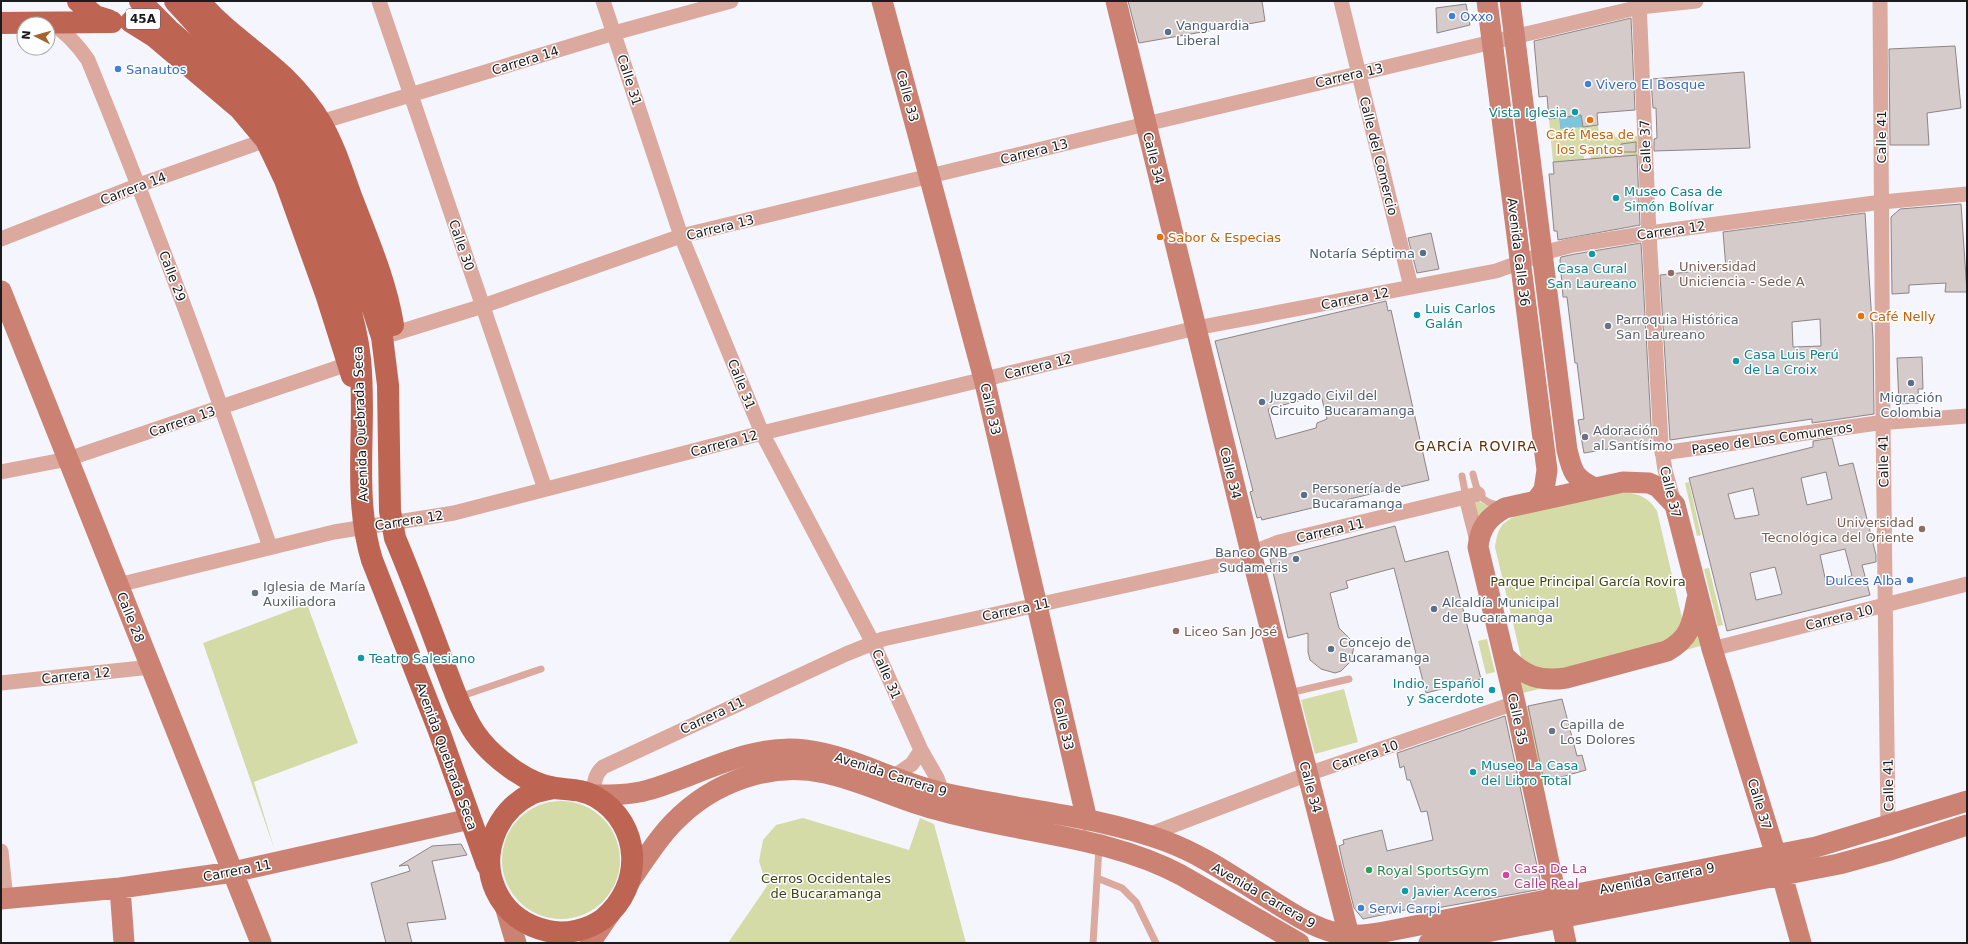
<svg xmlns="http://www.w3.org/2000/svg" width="1968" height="944" font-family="'DejaVu Sans',sans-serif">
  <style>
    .green { fill: #d4dba7 }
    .water { fill: #7ec5db }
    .building { fill: #d4cbca; stroke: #8e8585; fill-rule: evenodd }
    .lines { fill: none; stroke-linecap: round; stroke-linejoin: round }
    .lane { stroke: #dba99d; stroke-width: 7 }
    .street { stroke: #dba99d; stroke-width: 15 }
    .secondary { stroke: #cb8272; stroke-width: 21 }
    .primary { stroke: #bd6552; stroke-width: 22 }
    .primary-bridge { stroke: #bd6552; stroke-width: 22 }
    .shop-dot { fill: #3f7fe0; stroke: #fff; stroke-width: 1.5 }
    .service-dot { fill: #5c6f8a; stroke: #fff; stroke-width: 1.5 }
    .culture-dot { fill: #0f9aa8; stroke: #fff; stroke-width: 1.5 }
    .food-dot { fill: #e8710a; stroke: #fff; stroke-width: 1.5 }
    .education-dot { fill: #8d6e63; stroke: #fff; stroke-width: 1.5 }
    .worship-dot { fill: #6b7280; stroke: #fff; stroke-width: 1.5 }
    .leisure-dot { fill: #2e9e5b; stroke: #fff; stroke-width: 1.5 }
    .hotel-dot { fill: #d1479c; stroke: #fff; stroke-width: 1.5 }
    .labels { text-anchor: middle; stroke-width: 3; stroke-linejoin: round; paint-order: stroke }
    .shield { fill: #fff; stroke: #5f5f62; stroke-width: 1 }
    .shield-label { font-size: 12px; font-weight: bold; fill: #1b1b1e }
    .shop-label { font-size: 13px; fill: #366cbe; stroke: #fff; text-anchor: start }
    .service-label { font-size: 13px; fill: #4e5e75; stroke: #fff; text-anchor: start }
    .street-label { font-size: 13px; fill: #1b1b1e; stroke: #fff }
    .culture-label { font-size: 13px; fill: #0d838f; stroke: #fff; text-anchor: start }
    .food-label { font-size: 13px; fill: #c56008; stroke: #fff; text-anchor: start }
    .education-label { font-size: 13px; fill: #785e54; stroke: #fff; text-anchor: start }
    .worship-label { font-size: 13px; fill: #5b616d; stroke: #fff; text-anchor: start }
    .park-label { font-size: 13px; fill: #3f4417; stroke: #fff }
    .hotel-label { font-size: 13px; fill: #b23c85; stroke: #fff; text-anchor: start }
    .leisure-label { font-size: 13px; fill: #27864d; stroke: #fff; text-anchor: start }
    .neighbourhood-label { font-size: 14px; letter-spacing: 1px; fill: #5e330c; stroke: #fff }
  </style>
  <rect width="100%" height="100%" fill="#f5f5fd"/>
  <path class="green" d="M1559,118L1560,129L1598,125L1599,134L1614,133L1615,137L1637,136L1638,155L1591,159L1590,153H1584V159L1553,162L1549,119Z
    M1689,482L1701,535L1697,536L1685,483Z
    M1625,492C1640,494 1649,498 1657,511L1682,618L1681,629L1674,639L1555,672L1529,666L1521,657L1495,547C1498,528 1500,524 1517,515Z
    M1477,500L1484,504L1496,507L1477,531L1471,501Z
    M1709,568L1723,625L1718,626L1704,569Z
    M307,604L358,743L254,782L275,851L203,643Z
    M1697,619L1703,645L1680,652Z
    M1487,639L1495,672L1486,674L1478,641Z
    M1515,674L1543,688L1519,694Z
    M1344,689L1358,742L1315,754L1301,700Z
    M1528,706L1545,781L1540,782L1524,707Z
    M502 860a59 59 0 1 1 118 0a59 59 0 1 1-118 0Z
    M803,818L909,850L920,818L934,824L966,943H728L767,886L759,861L763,840L776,825Z"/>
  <path class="water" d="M1581,115L1583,127L1560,129L1559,118Z"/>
  <path class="building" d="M1128,1H1262L1265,21L1139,43Z
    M1466,4L1470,25L1437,33L1436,8Z
    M1631,18L1635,110L1597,113L1598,125L1583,127L1581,115L1549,119L1547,96L1539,97L1534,41Z
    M1955,46L1961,108L1927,113L1929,145H1890L1889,49Z
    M1744,72L1750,148L1654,151V139L1657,138L1656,108H1653L1651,79Z
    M1636,142V152H1621V144Z
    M1637,155L1640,225L1558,240L1557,231H1554L1549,174H1554L1553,162Z
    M1961,204L1967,292H1945L1946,283L1909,285V293L1892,294L1891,217L1900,209Z
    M1865,213L1873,338L1874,414L1812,423V419L1670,440L1660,275L1726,268L1723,232ZM1820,319L1821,346L1793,347L1792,322Z
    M1431,233L1439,269L1417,273L1408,238Z
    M1641,243L1652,442L1584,453L1578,420L1584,419L1577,363H1575L1567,297H1563L1560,260L1561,257L1575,254Z
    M1386,301L1388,311L1391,310L1429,480L1262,520L1261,517L1257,518L1250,492L1253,491L1215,341ZM1321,395L1327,419L1317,423L1316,428L1276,439L1268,409Z
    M1922,357L1923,389H1918L1919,403L1899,404L1897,358Z
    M1832,438L1839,466L1853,463L1876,555V562L1862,565L1870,595L1727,631L1689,478L1813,447V441ZM1826,472L1832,499L1807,505L1801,478ZM1753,488L1759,515L1735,519L1728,494ZM1845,549L1852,576L1826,582L1820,555ZM1775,567L1782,594L1756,600L1750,573Z
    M1395,526L1405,562L1448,551L1481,679L1426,693L1394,568L1346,581L1348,588L1330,593L1339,628L1350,639L1354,646L1351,661L1341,671L1335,673L1321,669L1310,660L1308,652V633L1288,638L1270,559Z
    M1562,699L1577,756L1582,755L1586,770L1544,782L1528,706Z
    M1505,716L1542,889L1426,910L1425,908L1414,910V908L1363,919L1354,908L1343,864L1339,846L1344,844L1343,840L1382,830L1387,851L1433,840L1427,811L1421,812L1410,780H1407L1404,766L1400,768L1397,753Z
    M461,844L467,855L432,861L446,919L407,923L412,943H386L371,883L410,871L408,865L399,866L432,846Z"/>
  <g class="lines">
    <path class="lane" d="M1473,474C1477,491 1479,503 1500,505
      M1462,476L1466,497
      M1289,693L1349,679
      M459,697L541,669
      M1097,878L1122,888L1136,902L1156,943
      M1093,943L1099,847"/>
    <path class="street" d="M379,1L545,489
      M603,1L681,236L762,433L873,643L921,750L937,778L945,800
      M1341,1L1411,287
      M1639,1L1649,233L1661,443L1665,470L1674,503
      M1880,1L1883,423L1888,825
      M49,22C65,31 77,44 88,60C154,221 214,383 270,547
      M321,122L614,33L731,1
      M1,239L139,185L266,140
      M383,337L483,306L681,236L1146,124L1640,7L1696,1
      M1662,453L1878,423L1967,416
      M1,472L68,459L357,361
      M1466,497L1478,545
      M118,585L334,532L454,513L762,433L1196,328L1496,271L1554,250L1573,245L1649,233L1882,202L1967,194
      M1712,649L1967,584
      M1,683L151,667
      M893,777L912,764L921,750
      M594,795C594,784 594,775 603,767L846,654L883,639L1223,564L1279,542L1478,494
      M1148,835L1308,774L1515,703
      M1,851L6,899"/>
    <path class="secondary" d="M882,1L984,379L1087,820
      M1116,1L1251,553L1351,943
      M1487,1L1547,470L1544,490L1536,501
      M1510,1L1567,450C1572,471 1574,479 1595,488
      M1,291L261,943
      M1504,656C1524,676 1539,682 1566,678L1667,651C1690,638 1692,625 1697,599
      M594,795C612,795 630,795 648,790C698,776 750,743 805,750C853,756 896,783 944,793C1017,810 1094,815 1165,841C1204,855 1239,881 1274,902C1298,917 1322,933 1350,935C1361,936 1373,934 1384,932L1816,847L1967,801
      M630,881C644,861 657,839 674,822C713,782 770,761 825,773C858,780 889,795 921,805C939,811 957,815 975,819C1044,835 1118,841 1181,875L1299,943
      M120,888L124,943
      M1,899L120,888L233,872L470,819
      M505,906L516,943
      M590,943L611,912
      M1429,943L1839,864L1890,850L1967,825
      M1566,943L1515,703L1478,547C1480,528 1488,517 1505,508L1623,482L1649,483L1658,487L1675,505L1712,649L1782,875L1801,943"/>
    <path class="primary" d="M78,1L95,16L108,20
      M175,1L207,36L275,94L288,108L313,152L360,269L382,337L388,385L390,511L395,538C412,578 427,619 442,659C452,684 460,710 475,733C491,756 526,784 555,788C569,790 583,789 596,797C642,824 644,886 603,919C588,930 566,935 548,931C526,926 506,913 496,891C479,855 496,811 531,794C538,791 546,790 553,788
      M199,1C224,31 257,51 285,78C298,91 311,106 321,123C334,145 342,171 351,196C367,238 386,281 393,325
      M131,22L155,37L239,108L266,140L285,180L326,294L352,376
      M1,23L112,22
      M310,201C330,253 354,303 360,359C367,426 352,495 372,560L439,731L487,865"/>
    <path class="primary-bridge" d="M140,1L169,30L263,111L278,130L291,153L310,201"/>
  </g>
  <g class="shop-dot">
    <circle cx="1452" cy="16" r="4"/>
    <circle cx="118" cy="69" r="4"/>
    <circle cx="1588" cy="84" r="4"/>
    <circle cx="1910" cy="580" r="4"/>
    <circle cx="1361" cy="908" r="4"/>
  </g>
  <g class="service-dot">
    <circle cx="1168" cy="32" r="4"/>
    <circle cx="1423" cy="253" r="4"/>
    <circle cx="1911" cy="383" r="4"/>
    <circle cx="1262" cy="402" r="4"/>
    <circle cx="1304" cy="495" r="4"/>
    <circle cx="1296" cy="559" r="4"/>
    <circle cx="1434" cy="609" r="4"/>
    <circle cx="1331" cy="649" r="4"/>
  </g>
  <g class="culture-dot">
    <circle cx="1575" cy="112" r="4"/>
    <circle cx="1616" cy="198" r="4"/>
    <circle cx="1592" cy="254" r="4"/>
    <circle cx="1417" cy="315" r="4"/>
    <circle cx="1736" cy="361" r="4"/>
    <circle cx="361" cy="658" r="4"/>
    <circle cx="1492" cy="690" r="4"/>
    <circle cx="1473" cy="772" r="4"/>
    <circle cx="1405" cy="891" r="4"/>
  </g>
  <g class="food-dot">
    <circle cx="1590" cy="120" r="4"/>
    <circle cx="1160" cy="237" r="4"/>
    <circle cx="1861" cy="316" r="4"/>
  </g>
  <g class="education-dot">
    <circle cx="1671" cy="273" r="4"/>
    <circle cx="1922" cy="529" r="4"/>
    <circle cx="1176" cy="631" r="4"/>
  </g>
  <g class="worship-dot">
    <circle cx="1608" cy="326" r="4"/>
    <circle cx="1585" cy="437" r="4"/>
    <circle cx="255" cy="593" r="4"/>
    <circle cx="1552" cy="731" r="4"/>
  </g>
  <circle class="leisure-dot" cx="1369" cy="870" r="4"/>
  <circle class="hotel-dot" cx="1506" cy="875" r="4"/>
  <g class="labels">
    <rect class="shield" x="126" y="9" width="34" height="20" rx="3"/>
    <g class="shield-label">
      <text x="143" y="23">45A</text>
    </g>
    <g class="shop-label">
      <text x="1460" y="21">Oxxo</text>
      <text x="126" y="74">Sanautos</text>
      <text x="1596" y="89">Vivero El Bosque</text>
      <text x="1902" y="585" text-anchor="end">Dulces Alba</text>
      <text x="1369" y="913">Servi Carpi</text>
    </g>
    <g class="service-label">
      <text x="1176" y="30">Vanguardia<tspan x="1176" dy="15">Liberal</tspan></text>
      <text x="1415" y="258" text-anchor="end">Notaría Séptima</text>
      <text x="1270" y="400">Juzgado Civil del<tspan x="1270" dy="15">Circuito Bucaramanga</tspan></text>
      <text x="1911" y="402" text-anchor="middle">Migración<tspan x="1911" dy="15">Colombia</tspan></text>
      <text x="1312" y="493">Personería de<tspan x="1312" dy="15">Bucaramanga</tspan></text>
      <text x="1288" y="557" text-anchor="end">Banco GNB<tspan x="1288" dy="15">Sudameris</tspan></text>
      <text x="1442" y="607">Alcaldía Municipal<tspan x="1442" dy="15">de Bucaramanga</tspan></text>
      <text x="1339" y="647">Concejo de<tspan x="1339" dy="15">Bucaramanga</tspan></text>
    </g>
    <g class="street-label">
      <text transform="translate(525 60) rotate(-17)" y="5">Carrera 14</text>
      <text transform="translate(1349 75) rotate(-13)" y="5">Carrera 13</text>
      <text transform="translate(630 80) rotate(72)" y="5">Calle 31</text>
      <text transform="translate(908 96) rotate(75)" y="5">Calle 33</text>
      <text transform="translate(1881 137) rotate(-90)" y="5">Calle 41</text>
      <text transform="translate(1645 146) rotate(-92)" y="5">Calle 37</text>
      <text transform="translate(1034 151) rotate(-14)" y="5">Carrera 13</text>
      <text transform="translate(1379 156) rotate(76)" y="5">Calle del Comercio</text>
      <text transform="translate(1154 158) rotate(76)" y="5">Calle 34</text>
      <text transform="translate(133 188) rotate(-21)" y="5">Carrera 14</text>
      <text transform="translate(720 227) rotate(-14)" y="5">Carrera 13</text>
      <text transform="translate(1671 230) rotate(-8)" y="5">Carrera 12</text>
      <text transform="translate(462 245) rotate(71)" y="5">Calle 30</text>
      <text transform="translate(1519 252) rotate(83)" y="5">Avenida Calle 36</text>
      <text transform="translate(173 276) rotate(69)" y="5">Calle 29</text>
      <text transform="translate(1355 298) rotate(-11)" y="5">Carrera 12</text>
      <text transform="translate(1038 366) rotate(-14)" y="5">Carrera 12</text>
      <text transform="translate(742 384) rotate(68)" y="5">Calle 31</text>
      <text transform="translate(991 409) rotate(77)" y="5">Calle 33</text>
      <text transform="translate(182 421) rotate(-19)" y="5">Carrera 13</text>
      <text transform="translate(360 424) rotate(-92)" y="5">Avenida Quebrada Seca</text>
      <text transform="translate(1772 438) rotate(-8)" y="5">Paseo de Los Comuneros</text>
      <text transform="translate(724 443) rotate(-15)" y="5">Carrera 12</text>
      <text transform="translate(1883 461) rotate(-91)" y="5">Calle 41</text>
      <text transform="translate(1231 473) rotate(76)" y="5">Calle 34</text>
      <text transform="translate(1671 492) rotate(76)" y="5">Calle 37</text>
      <text transform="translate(409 520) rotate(-9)" y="5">Carrera 12</text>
      <text transform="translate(1330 530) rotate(-13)" y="5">Carrera 11</text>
      <text transform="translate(1016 609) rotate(-12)" y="5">Carrera 11</text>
      <text transform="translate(131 617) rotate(68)" y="5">Calle 28</text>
      <text transform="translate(1839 617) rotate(-14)" y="5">Carrera 10</text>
      <text transform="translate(887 674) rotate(66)" y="5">Calle 31</text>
      <text transform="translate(76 675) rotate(-6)" y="5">Carrera 12</text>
      <text transform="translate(712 715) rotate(-25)" y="5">Carrera 11</text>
      <text transform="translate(1518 719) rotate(78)" y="5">Calle 35</text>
      <text transform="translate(1064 724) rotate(77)" y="5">Calle 33</text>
      <text transform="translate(1365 755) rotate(-19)" y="5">Carrera 10</text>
      <text transform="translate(447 756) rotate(70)" y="5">Avenida Quebrada Seca</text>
      <text transform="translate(891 774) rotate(18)" y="5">Avenida Carrera 9</text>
      <text transform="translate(1888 785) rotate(-91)" y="5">Calle 41</text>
      <text transform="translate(1311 787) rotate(75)" y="5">Calle 34</text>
      <text transform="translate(1760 804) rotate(73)" y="5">Calle 37</text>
      <text transform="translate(237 870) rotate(-11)" y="5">Carrera 11</text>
      <text transform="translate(1657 878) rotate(-11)" y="5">Avenida Carrera 9</text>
      <text transform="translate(1264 895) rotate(30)" y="5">Avenida Carrera 9</text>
    </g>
    <g class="culture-label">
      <text x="1567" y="117" text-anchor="end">Vista Iglesia</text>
      <text x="1624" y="196">Museo Casa de<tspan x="1624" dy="15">Simón Bolívar</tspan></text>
      <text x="1592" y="273" text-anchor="middle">Casa Cural<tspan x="1592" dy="15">San Laureano</tspan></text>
      <text x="1425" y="313">Luis Carlos<tspan x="1425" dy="15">Galán</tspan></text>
      <text x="1744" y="359">Casa Luis Perú<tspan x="1744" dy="15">de La Croix</tspan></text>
      <text x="369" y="663">Teatro Salesiano</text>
      <text x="1484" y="688" text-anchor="end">Indio, Español<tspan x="1484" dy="15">y Sacerdote</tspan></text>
      <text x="1481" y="770">Museo La Casa<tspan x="1481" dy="15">del Libro Total</tspan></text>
      <text x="1413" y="896">Javier Aceros</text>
    </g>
    <g class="food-label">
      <text x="1590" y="139" text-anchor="middle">Café Mesa de<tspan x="1590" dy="15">los Santos</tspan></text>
      <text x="1168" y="242">Sabor &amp; Especias</text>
      <text x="1869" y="321">Café Nelly</text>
    </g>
    <g class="education-label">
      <text x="1679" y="271">Universidad<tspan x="1679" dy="15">Uniciencia - Sede A</tspan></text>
      <text x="1914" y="527" text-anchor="end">Universidad<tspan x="1914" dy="15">Tecnológica del Oriente</tspan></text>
      <text x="1184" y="636">Liceo San José</text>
    </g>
    <g class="worship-label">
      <text x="1616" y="324">Parroquia Histórica<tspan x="1616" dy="15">San Laureano</tspan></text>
      <text x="1593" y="435">Adoración<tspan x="1593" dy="15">al Santísimo</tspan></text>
      <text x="263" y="591">Iglesia de María<tspan x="263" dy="15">Auxiliadora</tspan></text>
      <text x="1560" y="729">Capilla de<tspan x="1560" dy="15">Los Dolores</tspan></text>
    </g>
    <g class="park-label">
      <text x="1588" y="586">Parque Principal García Rovira</text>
      <text x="826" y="883">Cerros Occidentales<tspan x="826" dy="15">de Bucaramanga</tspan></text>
    </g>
    <g class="hotel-label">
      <text x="1514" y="873">Casa De La<tspan x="1514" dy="15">Calle Real</tspan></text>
    </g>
    <g class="leisure-label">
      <text x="1377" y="875">Royal SportsGym</text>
    </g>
    <g class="neighbourhood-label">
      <text x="1476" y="451">GARCÍA ROVIRA</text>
    </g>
  </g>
  <rect width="1968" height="944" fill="none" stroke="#1b1b1e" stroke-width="4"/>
  <g transform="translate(36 36) rotate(276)"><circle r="19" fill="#ffffff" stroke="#a4a4a5"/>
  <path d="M0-3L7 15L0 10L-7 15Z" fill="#a4632d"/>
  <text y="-6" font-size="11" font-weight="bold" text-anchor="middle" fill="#1b1b1e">N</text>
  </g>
</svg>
